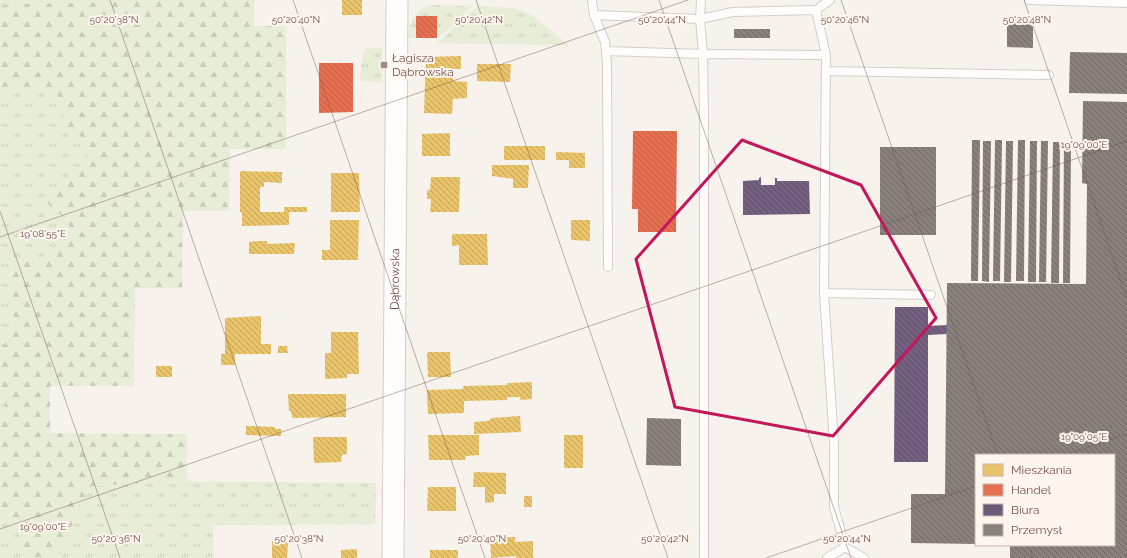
<svg xmlns="http://www.w3.org/2000/svg" width="1127" height="558" font-family="Raleway,sans-serif">
  <style>
    .grass { fill: url(#grass-tufts) }
    .forest { fill: url(#forest-firs) }
    .homes { fill: url(#homes-back-hatch) }
    .shops { fill: url(#shops-back-hatch) }
    .offices { fill: url(#offices-back-hatch) }
    .industry { fill: url(#industry-back-hatch) }
    .lines { fill: none; stroke-linecap: round; stroke-linejoin: round }
    .service-casing { stroke: #d6cdc8; stroke-width: 10 }
    .tertiary-casing { stroke: #d6cdc8; stroke-width: 23 }
    .service { stroke: #fefdfc; stroke-width: 8 }
    .tertiary { stroke: #fefdfc; stroke-width: 21 }
    .marked { fill: none; stroke: #c2185b; stroke-width: 3; stroke-linejoin: round }
    .ticks { fill: none; stroke: #75544c; stroke-width: 1; stroke-opacity: 0.45 }
    .poi-dot { fill: #a28b84; stroke: #fef5ee; stroke-width: 1.5 }
    .labels { text-anchor: middle; stroke-width: 4; stroke-linejoin: round; paint-order: stroke }
    .poi-label { font-size: 12px; fill: #75544c; stroke: #fef5ee; text-anchor: start }
    .street-label { font-size: 12px; fill: #75544c; stroke: #fef5ee }
    .ticks-label { font-size: 10px; text-anchor: middle; fill: #75544c; stroke: #fef5ee; stroke-width: 4; stroke-linejoin: round; paint-order: stroke }
  </style>
  <defs>
    <pattern id="grass-tufts" width="24" height="20" patternUnits="userSpaceOnUse"><rect width="24" height="20" fill="#e7edd7"/><path d="M3 7l-1-3M5 7V3M7 7l1-3M15 17l-1-3M17 17v-4M19 17l1-3" fill="none" stroke="#cacdba"/></pattern>
    <pattern id="forest-firs" width="22" height="20" patternUnits="userSpaceOnUse"><rect width="22" height="20" fill="#e7edd7"/><path d="M5 1l3.5 6h-7zM16 11l3.5 6h-7z" fill="#cacdba"/></pattern>
    <pattern id="homes-back-hatch" width="6" height="6" patternUnits="userSpaceOnUse"><rect width="6" height="6" fill="#e9c46a"/><path d="M-1 5l2 2M0 0l6 6M5-1l2 2" fill="none" stroke="#c1a259"/></pattern>
    <pattern id="shops-back-hatch" width="6" height="6" patternUnits="userSpaceOnUse"><rect width="6" height="6" fill="#e76f51"/><path d="M-1 5l2 2M0 0l6 6M5-1l2 2" fill="none" stroke="#c05e45"/></pattern>
    <pattern id="offices-back-hatch" width="6" height="6" patternUnits="userSpaceOnUse"><rect width="6" height="6" fill="#6d597a"/><path d="M-1 5l2 2M0 0l6 6M5-1l2 2" fill="none" stroke="#82708a"/></pattern>
    <pattern id="industry-back-hatch" width="6" height="6" patternUnits="userSpaceOnUse"><rect width="6" height="6" fill="#8a817c"/><path d="M-1 5l2 2M0 0l6 6M5-1l2 2" fill="none" stroke="#706763"/></pattern>
  </defs>
  <rect width="100%" height="100%" fill="#f7f2ec"/>
  <path class="grass" d="M0,0H122L115,2L16,4L0,6Z
    M430,5L472,6L442,35H437V16H416V38H408C410,22 414,11 430,5Z
    M478,6L515,8L532,15L569,45L437,43Z
    M372,48H382V82L360,81L362,59L365,49Z
    M0,86L8,92L49,88L59,97L63,125L71,135L84,137L90,149L85,162L46,200L54,212L67,217L70,230L55,253L17,265L9,277C13,303 21,328 0,349Z
    M0,391L5,395V410L0,422Z
    M187,481L376,483L375,524L213,525L214,558H53L64,550L77,509L91,486Z
    M0,506L10,512L26,558H0Z"/>
  <path class="forest" d="M122,0H254V26H286V149H230L229,211H183L182,288H135L134,386H50V433L187,434V481L91,486L77,509L64,550L53,558H26L10,513L0,506V422L5,410V395L0,391V349C21,328 13,303 9,277L17,265L55,253L70,230L67,217L54,212L46,200L85,162L90,149L84,137L71,135L63,125L59,97L49,88L8,92L0,86V6L16,4L115,2Z"/>
  <path class="homes" d="M342,0H362V15H342Z
    M461,56V69H453V81L467,82V98L453,99L452,114L424,113L426,57Z
    M477,64H511L510,82L477,81Z
    M450,133V156H422V134Z
    M504,146H545V160H504Z
    M556,152L585,153V168H569V160H556Z
    M492,165H529L528,188H513V179L492,176Z
    M240,171L282,172V183L264,182V187H260V212H284V207H307V212H289V225L242,226V212H240Z
    M331,173H359L360,212H331Z
    M431,177H460L459,212H430L431,199H427V190H430Z
    M330,220H359L358,260H322V250H330Z
    M571,220H590V241L571,240Z
    M452,234H487L488,265H459V245L452,246Z
    M259,241H267V244L295,243L294,254H249V242Z
    M261,316V344H271V354H235V365H221V354H225V318Z
    M331,332H358L359,374H347V378L325,379V353H331Z
    M278,346H287L288,353H278Z
    M427,352H450L451,377H428Z
    M156,366H172V377H156Z
    M532,382V399L520,400V397H507V400L464,401V413L428,414L427,390L463,389V386L507,385V383Z
    M288,394H346V417L292,418L291,411H289Z
    M520,416L521,432L474,434V422L488,421L492,418Z
    M246,426L275,427V429H281V436L246,435Z
    M428,435H479V455L466,456L465,460H429Z
    M564,435H583V468H564Z
    M313,437H347V454L342,455L341,462L314,463Z
    M474,472L506,473V494H494V502L485,503V487H473Z
    M428,487H456V511H427Z
    M524,496H532V507H524Z
    M490,537H515V542L533,541V558H516V556L491,558Z
    M272,541L288,542L287,558H272Z
    M357,549V558H341V550Z
    M430,550H458V558H430Z"/>
  <path class="shops" d="M416,16H437V38H416Z
    M319,63H353V112L319,113Z
    M633,131H677L676,232H638V209H632Z"/>
  <path class="offices" d="M761,177V185H775V178H777V181H809L810,214L743,215V181L759,180V178Z
    M895,307H928V326L947,325V334L928,335V462H894Z"/>
  <path class="industry" d="M1007,21H1033V48L1007,47Z
    M734,29H770V38H734Z
    M1070,52L1127,53V94L1069,93Z
    M1083,101L1127,102V558H1010V545H1114V455H976V544L911,543V494H945L947,283L1086,284L1087,184L1082,183Z
    M972,140H980L978,281H971Z
    M995,140H1002L1000,281H993Z
    M1018,140H1025L1024,281H1016Z
    M983,141H991L989,282L982,281Z
    M1006,141H1013L1011,282H1004Z
    M1030,141H1037L1036,282H1028Z
    M1041,141H1048L1046,282H1039Z
    M1053,142H1060L1059,283H1051Z
    M1064,142H1071L1070,283H1063Z
    M880,147H936V235H880Z
    M647,418L681,419V466L646,465Z"/>
  <g class="lines">
    <g class="service-casing">
      <path id="service" d="M592,0L594,15L605,42L607,64L608,267
        M701,0L700,19L703,54L704,116V558
        M1029,0L1127,3
        M594,15L700,19L733,12L816,10
        M606,51L703,54L826,55
        M826,71L1049,75
        M824,293L931,295
        M845,547L864,558
        M827,558L845,547L834,507V443L824,293L826,55L816,10L830,0"/>
    </g>
    <g class="tertiary-casing">
      <g id="tertiary">
        <path id="s1" d="M393,558L397,0"/>
      </g>
    </g>
    <use href="#service" class="service"/>
    <use href="#tertiary" class="tertiary"/>
  </g>
  <path class="marked" d="M742,140L861,185L936,318L833,436L675,407L636,259Z"/>
  <path class="ticks" d="M110,0L302,558M293,0L485,558M476,0L668,558M659,0L851,558M841,0L998,455M1024,0L1127,299M0,211L120,558M0,237L688,0M1065,455L1127,434M0,529L1127,141M1029,545L1033,558M766,558L976,486"/>
  <rect class="poi-dot" x="380" y="61" width="8" height="8" rx="2"/>
  <g class="labels">
    <g class="poi-label">
      <text x="392" y="62">Łagisza<tspan x="392" dy="14">Dąbrowska</tspan></text>
    </g>
    <g class="street-label">
      <text dy="4" stroke="none"><textPath href="#s1" startOffset="279">Dąbrowska</textPath></text>
    </g>
  </g>
  <g class="ticks-label">
    <text x="114" y="23">50°20'38"N</text>
    <text x="296" y="23">50°20'40"N</text>
    <text x="479" y="23">50°20'42"N</text>
    <text x="662" y="23">50°20'44"N</text>
    <text x="845" y="23">50°20'46"N</text>
    <text x="1027" y="23">50°20'48"N</text>
    <text x="1084" y="148">19°09'00"E</text>
    <text x="43" y="237">19°08'55"E</text>
    <text x="1084" y="440">19°09'05"E</text>
    <text x="43" y="530">19°09'00"E</text>
    <text x="116" y="542">50°20'36"N</text>
    <text x="299" y="542">50°20'38"N</text>
    <text x="482" y="542">50°20'40"N</text>
    <text x="665" y="542">50°20'42"N</text>
    <text x="847" y="542">50°20'44"N</text>
  </g>
  <rect x="975" y="454" width="140" height="92" fill="#fef5ee" stroke="#c7b5ad"/>
  <rect x="983" y="464" width="20" height="12" fill="#e9c46a" stroke="#c7b5ad"/>
  <text x="1011" y="474" font-size="12" fill="#75544c">Mieszkania</text>
  <rect x="983" y="484" width="20" height="12" fill="#e76f51" stroke="#c7b5ad"/>
  <text x="1011" y="494" font-size="12" fill="#75544c">Handel</text>
  <rect x="983" y="504" width="20" height="12" fill="#6d597a" stroke="#c7b5ad"/>
  <text x="1011" y="514" font-size="12" fill="#75544c">Biura</text>
  <rect x="983" y="524" width="20" height="12" fill="#8a817c" stroke="#c7b5ad"/>
  <text x="1011" y="534" font-size="12" fill="#75544c">Przemysł</text>
</svg>
